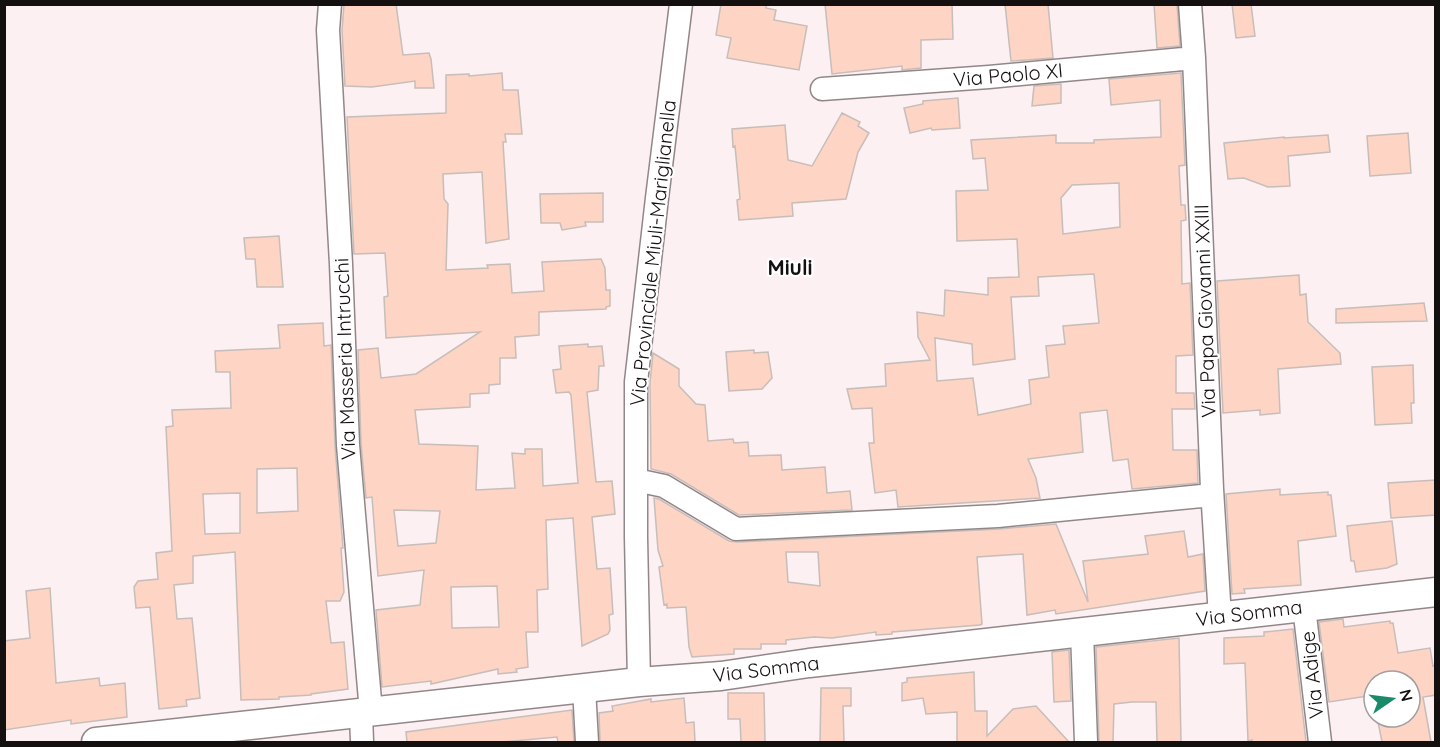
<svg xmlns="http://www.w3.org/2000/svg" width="1440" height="747" font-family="Quicksand,sans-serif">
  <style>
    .building { fill: #fed4c4; stroke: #c7bdb9; stroke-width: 1.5; fill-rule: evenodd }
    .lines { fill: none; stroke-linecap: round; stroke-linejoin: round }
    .minor-casing { stroke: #928788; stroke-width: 25 }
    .tertiary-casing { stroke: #928788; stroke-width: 31 }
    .minor { stroke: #fff; stroke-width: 22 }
    .tertiary { stroke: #fff; stroke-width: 28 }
    .labels { text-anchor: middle; stroke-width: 4.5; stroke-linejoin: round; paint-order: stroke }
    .street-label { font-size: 20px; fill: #141010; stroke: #fff }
    .neighbourhood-label { font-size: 21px; font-weight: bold; fill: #141010; stroke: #fff }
  </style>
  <rect width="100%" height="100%" fill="#fcf0f2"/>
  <path class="building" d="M344,4H396L403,55L429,53L431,59L434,88H415V81L372,87L345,86L342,30Z
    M721,4H766V8L776,10L774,20L807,26L799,70L727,58L731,38L716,35Z
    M825,4H952L953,39L921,40V68L902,70V66L832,74Z
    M1005,4H1048L1053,58L1011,61Z
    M1154,4H1177L1180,46L1157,48Z
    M1232,4H1251L1255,36L1236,38Z
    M502,73L503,90H518L522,134H505L506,142H503L509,239L486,243L482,172L443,174L444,199L448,204L446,270L488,268L487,265L510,264L512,293L544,291L542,262L601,259L605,268L606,290H610V306L606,307V309L539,312V335L515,337L516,358H500V384L489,385V393L470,394V407L415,410L419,444L478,446L476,490L515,488L512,453L525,454V449H542L543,486L578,483L571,395L569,392L556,393L553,370L561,369L559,346L588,344V347L602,346L604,366H599L598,390L587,392L596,482L612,481L615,514L592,517L597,569L610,568L613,614L609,615L610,630L608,634L582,646L573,518L546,520L548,589L537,590L538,632H526L528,667L516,669L517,672L498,674V669L431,684V681L382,687L376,610L420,605L424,570L378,576L372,497L366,498L361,444L358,350L378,348L381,378L416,374L480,332L386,338L384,297L388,296L385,253L354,254L347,117L446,113V75L469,74V76ZM394,510L440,511L436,543L398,546ZM497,586L499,627L452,628L451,587Z
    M1181,73L1185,165L1179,166L1181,205H1185L1186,220L1181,221L1182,284L1190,283L1193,355L1176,356V393H1194L1195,409H1172L1173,450H1197L1198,483L1132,489L1128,459L1113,461L1107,410L1080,413L1083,452L1028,459L1036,478L1040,498L898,507L896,490L875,493L869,443H874L872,408L852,409L847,389L886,386L885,364L930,360L918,337L917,312L944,316L945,290L988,295V278L1019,277L1017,239L957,241L956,191L988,190L985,158L973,159L971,140L1056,135V143H1094V140L1161,137L1160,100L1111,105L1109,79ZM1119,183L1120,227L1063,234L1061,198L1072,185ZM1094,274L1099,323L1063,326L1065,344L1046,346L1049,377L1029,380L1031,404L978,415L973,378L937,381L935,338L972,344L973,365L1015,359L1011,297L1039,296L1038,277Z
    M1061,84V103L1032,106L1034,86Z
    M958,98L960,128L932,130L931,128L910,133L904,108L923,104V101Z
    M842,113L860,122L858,126L869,133L858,152L846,199L792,203L793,216L739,220L737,200L740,199L735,146L733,147L732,129L785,125L788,160L812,166Z
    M1408,133L1411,173L1370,176L1367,136Z
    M1328,135L1330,152L1288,156L1290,186L1268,187L1244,178L1228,179L1224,143L1284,137V138Z
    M603,193V222H585L586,226L562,230L560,223H541L540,194Z
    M279,236L283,287H257L255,259H246L244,238Z
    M1299,275L1300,295L1306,294L1308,322L1340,353L1341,364L1278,369L1280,413L1260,415V410L1223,413L1217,281Z
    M1424,303L1427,321L1336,323V309Z
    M323,323L324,346L331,345L335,446L343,548H341L344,592L340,601H326L331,643L344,642L348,689L311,694V695L279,697V699L241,700L235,552L193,556V583L174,585L177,619L192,618L200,698L186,700L187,706L159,709L150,607L136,608L134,587L138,581L158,579L156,553L172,551L166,427L173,426L172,410L231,408L230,372H216L215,351L280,348L278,325ZM297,468L298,511L257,513V469ZM240,493V533L205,534L203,494Z
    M754,350V353L768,352L772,378L762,389L729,391L726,352Z
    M653,353L679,369V386L696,404L705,405L708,441L733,439L734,443L748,442L749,456L781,455L782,470L825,467L827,493L850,491L852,510L739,515L671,474L651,469L650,383Z
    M1413,365L1414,403H1411L1412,423L1375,425L1372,367Z
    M1436,480V515L1391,518L1388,483Z
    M1280,489V495L1328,492V495H1331L1336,536L1298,541L1301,585L1244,589L1245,593L1232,594L1226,494Z
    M654,498L659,499L729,541L737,542L999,529L1056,524L1088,602L1083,561L1148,554L1145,536L1184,531L1188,557L1203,554L1205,591L1056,614L1055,610L1027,615L1023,554L977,557L982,624L980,625L892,632V634L876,635V632L832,638L814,637L786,640V644H761V649H734V654L692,657L689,647L686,607L667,608V604L664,605L659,567L663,566L658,550ZM786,552H818L820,586L788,582Z
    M1392,521L1397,564L1387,568L1356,572L1354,561H1351L1347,526Z
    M50,588L56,683L99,678L100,686L125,683L127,717L71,724V720L4,730V641L30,638L26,591Z
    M1343,619L1344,627L1390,621V623H1393L1398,653L1430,648L1433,666L1436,665V695L1423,697L1431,742H1382L1377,717H1410V681H1374V695L1329,702L1319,622Z
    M1293,629L1306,742H1252V740L1248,741L1245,663L1224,664V638L1264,636V632Z
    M1179,638L1181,742H1157L1156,702H1132L1114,704L1113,742H1099L1096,647Z
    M1069,650L1071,701L1054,702L1052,652Z
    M974,672L975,711H987V736L1013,709L1036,706L1069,742H957V712L926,714L923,698L902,701V683L907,682V678Z
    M821,688H851V706H843L844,742H820Z
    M728,693H764L765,742H741L740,719H728Z
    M684,698L686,723L694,722L695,742H600L599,713L613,711L612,706L651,699V702Z
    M572,710L574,742H558L557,737L502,742H407L406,732Z"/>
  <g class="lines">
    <g class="minor-casing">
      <path id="minor" d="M330,4L328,30L341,264L348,445L371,712
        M1190,4L1194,58L1212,489L1220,617
        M822,89L989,77L1194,58
        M636,480L664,486L736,529L998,516L1212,495
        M1304,607L1320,742
        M1082,632L1086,742
        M639,682L636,537V382L657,198L681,4
        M584,688L587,742
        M361,714L362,742"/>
    </g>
    <g class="tertiary-casing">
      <path id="tertiary" d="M96,742L639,682L721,676L809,663L1436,592"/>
    </g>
    <use href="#minor" class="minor"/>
    <use href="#tertiary" class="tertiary"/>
  </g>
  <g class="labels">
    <g class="street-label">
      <text transform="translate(1008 75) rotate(-5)" y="7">Via Paolo XI</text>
      <text transform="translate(653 253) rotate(-84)" y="7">Via Provinciale Miuli-Mariglianella</text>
      <text transform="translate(1205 311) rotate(-92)" y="7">Via Papa Giovanni XXIII</text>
      <text transform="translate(345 359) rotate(-92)" y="7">Via Masseria Intrucchi</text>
      <text transform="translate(1249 613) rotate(-7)" y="7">Via Somma</text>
      <text transform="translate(766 669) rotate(-7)" y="7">Via Somma</text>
      <text transform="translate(1312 675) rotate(-96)" y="7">Via Adige</text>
    </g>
    <g class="neighbourhood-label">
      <text x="790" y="275">Miuli</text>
    </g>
  </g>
  <rect width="1440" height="747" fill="none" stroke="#141010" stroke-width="12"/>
  <g transform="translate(1392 699) rotate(76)"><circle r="28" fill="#ffffff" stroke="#a19f9f" stroke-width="1.5"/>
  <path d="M0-4.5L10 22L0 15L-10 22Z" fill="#198a6a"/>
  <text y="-9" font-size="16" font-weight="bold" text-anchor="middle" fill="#141010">N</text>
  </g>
</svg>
